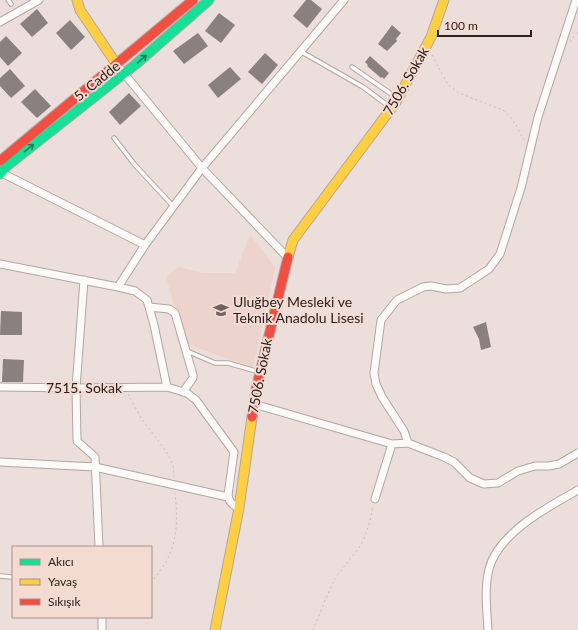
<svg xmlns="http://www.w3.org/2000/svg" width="578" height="630" font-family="Lato,sans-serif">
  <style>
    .built { fill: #ecd3cc }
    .building { fill: #8a807d }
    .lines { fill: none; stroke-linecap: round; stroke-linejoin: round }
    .lane-casing { stroke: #b1a6a3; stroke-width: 5.5 }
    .street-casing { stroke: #b1a6a3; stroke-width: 9 }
    .fast-casing { stroke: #b1a6a3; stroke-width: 11 }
    .slow-casing { stroke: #b1a6a3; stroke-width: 11 }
    .jam-casing { stroke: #b1a6a3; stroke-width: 11 }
    .path { stroke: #c5bfbe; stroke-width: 1; stroke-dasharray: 2 3; stroke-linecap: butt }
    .lane { stroke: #fcfaf9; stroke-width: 3.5 }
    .street { stroke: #fcfaf9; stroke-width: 7 }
    .fast { stroke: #16e098; stroke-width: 9 }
    .slow { stroke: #ffcf43; stroke-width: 9 }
    .jam { stroke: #f24e42; stroke-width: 9 }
    .oneway { stroke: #20805b }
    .labels { text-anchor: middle; stroke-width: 4; stroke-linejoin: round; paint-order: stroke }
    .street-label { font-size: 14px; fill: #2a211e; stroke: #f4dbd2 }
    .poi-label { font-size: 14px; fill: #2a211e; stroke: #f4dbd2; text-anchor: start }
  </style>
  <rect width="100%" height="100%" fill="#ecdeda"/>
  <path class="built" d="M250,235L275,267L253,368L185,343L166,277L178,267L203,273H235Z"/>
  <path class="building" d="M306,0H311L322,9L307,28L293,16Z
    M37,9L48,23L32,37L20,24Z
    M219,13L235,25L221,43L205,31Z
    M70,20L85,37L71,50L56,33Z
    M392,25L401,33L396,39L397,41L387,51L378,44Z
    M198,33L208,46L184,64L173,51Z
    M6,36L22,53L8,66L0,57V42Z
    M265,53L278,65L262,84L248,72Z
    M370,56L389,73L384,79L382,77L381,78L367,66L368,65L365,62Z
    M230,67L241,79L218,98L208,85Z
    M10,69L25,86L11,98L0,86V78Z
    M35,89L51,106L37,118L21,102Z
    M129,93L141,106L120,125L109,112Z
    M1,311L22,312V335H0Z
    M486,322L491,347L481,350L479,339L473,327Z
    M3,359L24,360L23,382H2Z"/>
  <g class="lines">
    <g class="lane-casing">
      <path id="lane" d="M8,0L11,4
        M300,51L363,87L390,107
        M352,67L397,98
        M114,138L135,165L173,206
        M187,351L215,363H228L259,372
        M0,576L13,577"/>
    </g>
    <g class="street-casing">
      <path id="street" d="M0,22L39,0
        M117,65L202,168L288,258
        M0,172L145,245
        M0,264L118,287L135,291L147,300L154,325L167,387
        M84,280L76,388L77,441L95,457L99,547
        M118,287L145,245L202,168L344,0
        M149,307L169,309L175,313L193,375V378L183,392
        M0,387L76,388L167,387L187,393L196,400L234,452L228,495C229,502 232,505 239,508
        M254,404L392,444L408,443L444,457L454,462L470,478L484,484L498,483L518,471L535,466H549L559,464L578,453
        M408,443L404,431L382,397L376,384L374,373L381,320L397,300L423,287L431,286L446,289L460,288L489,269L500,254L521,188L538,117L576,0
        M0,462L95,467L228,497
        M375,499L392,444
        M102,617V630
        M488,630C487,610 484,589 489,569C498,533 548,507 578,490"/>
    </g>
    <g class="fast-casing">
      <path id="fast" d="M0,174L7,166L136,64L209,0"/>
    </g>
    <g class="slow-casing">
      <path id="slow" d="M77,0L80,10L117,65
        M288,257L293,240L396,102L431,37L444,0
        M215,630L239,508L252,417"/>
    </g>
    <g class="jam-casing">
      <path id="jam" d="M0,161L193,0
        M252,417L256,389L288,257"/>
    </g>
    <path class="path" d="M570,42L578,31
      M432,55L448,85L459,93L503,110L513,120L525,142
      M128,394L141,418L166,451L173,465L174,477
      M151,583C158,573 167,563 171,551C178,532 177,512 175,493
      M313,630C320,613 327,595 335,579C342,568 350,560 358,549C367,537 370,521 373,506"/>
    <use href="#lane" class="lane"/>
    <use href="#street" class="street"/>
    <use href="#fast" class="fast"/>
    <use href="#slow" class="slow"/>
    <use href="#jam" class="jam"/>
  </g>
  <defs><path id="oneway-shaft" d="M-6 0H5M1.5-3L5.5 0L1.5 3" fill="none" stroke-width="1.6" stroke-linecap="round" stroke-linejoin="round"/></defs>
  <g class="oneway">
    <use href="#oneway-shaft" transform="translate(142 59) rotate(-41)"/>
    <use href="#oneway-shaft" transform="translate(29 148) rotate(-39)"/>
  </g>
  <defs>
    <g id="school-bare" transform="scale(1.2)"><path d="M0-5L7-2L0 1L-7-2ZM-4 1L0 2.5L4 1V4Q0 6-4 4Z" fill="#6e6360" stroke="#f4dbd2" stroke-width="2.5" paint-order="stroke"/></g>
  </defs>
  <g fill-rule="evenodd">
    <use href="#school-bare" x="221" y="310"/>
  </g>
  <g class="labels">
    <g class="street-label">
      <text transform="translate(97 81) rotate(-39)" y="5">5. Cadde</text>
      <text transform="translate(406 81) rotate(-60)" y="5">7506. Sokak</text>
      <text transform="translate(260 376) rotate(-79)" y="5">7506. Sokak</text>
      <text x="84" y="393">7515. Sokak</text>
    </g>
    <g class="poi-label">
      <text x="233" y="307">Uluğbey Mesleki ve<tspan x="233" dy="16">Teknik Anadolu Lisesi</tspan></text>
    </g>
  </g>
  <rect x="12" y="546" width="140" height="72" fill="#f4dbd2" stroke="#a3918a"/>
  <rect x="20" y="559" width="20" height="6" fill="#16e098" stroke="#a3918a"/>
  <text x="48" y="566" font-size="12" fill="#2a211e">Akıcı</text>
  <rect x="20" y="579" width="20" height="6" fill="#ffcf43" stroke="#a3918a"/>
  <text x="48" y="586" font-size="12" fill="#2a211e">Yavaş</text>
  <rect x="20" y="599" width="20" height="6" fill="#f24e42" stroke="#a3918a"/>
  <text x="48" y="606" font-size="12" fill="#2a211e">Sıkışık</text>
  <path d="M438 30v6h93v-6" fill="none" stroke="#2a211e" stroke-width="2"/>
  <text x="444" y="30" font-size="12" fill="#2a211e" stroke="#f4dbd2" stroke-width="3" paint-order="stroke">100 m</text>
</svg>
